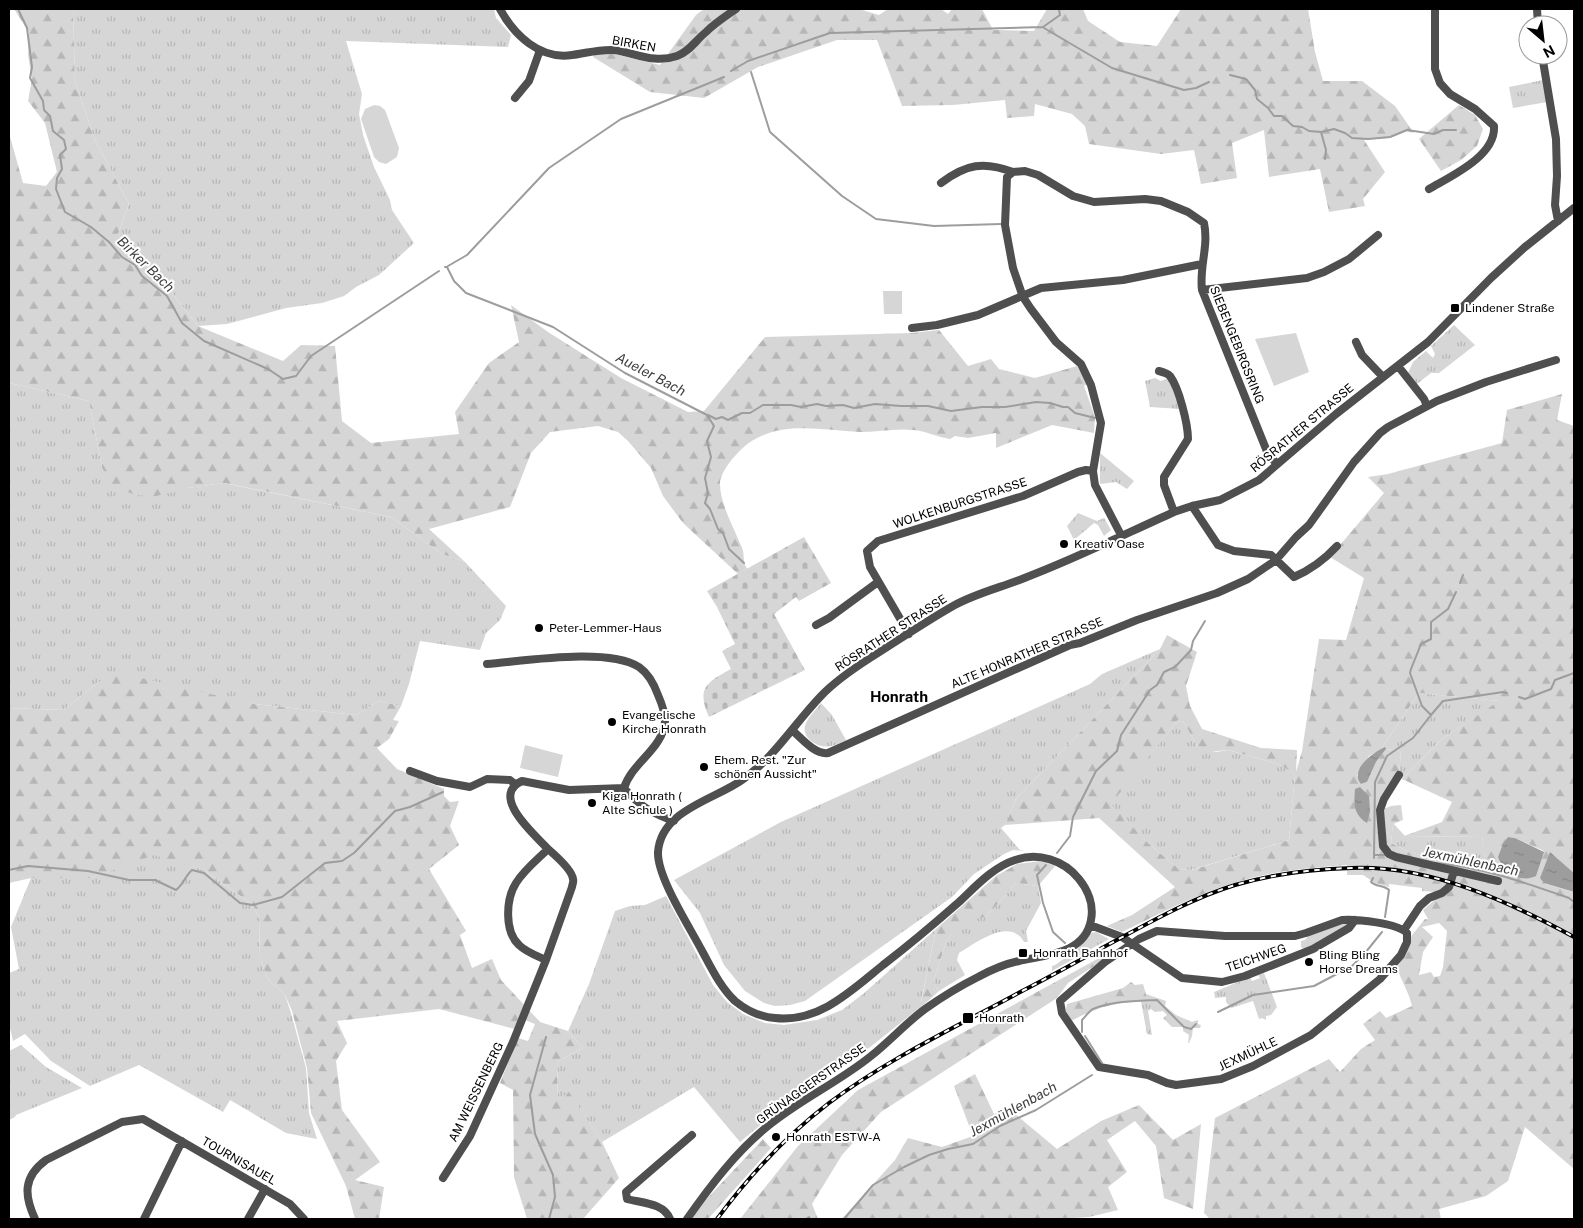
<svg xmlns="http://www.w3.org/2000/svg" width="1583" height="1228" font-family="'Public Sans',sans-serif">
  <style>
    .grass { fill: url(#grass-tufts) }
    .forest { fill: url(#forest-firs); fill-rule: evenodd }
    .cemetery { fill: url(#cemetery-stones) }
    .green { fill: #d6d6d6 }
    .water { fill: url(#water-ripples) }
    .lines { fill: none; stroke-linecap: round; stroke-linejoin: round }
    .stream { stroke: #9d9d9d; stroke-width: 2 }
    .minor { stroke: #4f4f4f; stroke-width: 8 }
    .rail-casing { stroke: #000; stroke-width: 4 }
    .rail { stroke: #fff; stroke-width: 2; stroke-dasharray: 5.5; stroke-linecap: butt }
    .poi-dot { fill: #000; stroke: #fff; stroke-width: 2 }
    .labels { text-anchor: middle; stroke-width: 4; stroke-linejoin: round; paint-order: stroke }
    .street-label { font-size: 12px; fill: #000; stroke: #fff }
    .poi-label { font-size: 12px; fill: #000; stroke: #fff; text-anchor: start }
    .water-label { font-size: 14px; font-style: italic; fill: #3e3e3e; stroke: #fff }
    .quarter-label { font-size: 15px; font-weight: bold; fill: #000; stroke: #fff }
  </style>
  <defs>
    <pattern id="grass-tufts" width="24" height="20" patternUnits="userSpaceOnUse" patternTransform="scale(1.25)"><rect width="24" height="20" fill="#d6d6d6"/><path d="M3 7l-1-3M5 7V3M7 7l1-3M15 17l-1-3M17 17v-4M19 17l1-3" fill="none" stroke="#b6b6b6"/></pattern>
    <pattern id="forest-firs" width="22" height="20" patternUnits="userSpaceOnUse" patternTransform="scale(1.25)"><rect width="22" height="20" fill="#d6d6d6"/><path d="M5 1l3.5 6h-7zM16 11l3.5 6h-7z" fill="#b6b6b6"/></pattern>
    <pattern id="cemetery-stones" width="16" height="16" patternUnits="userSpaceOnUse" patternTransform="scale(1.25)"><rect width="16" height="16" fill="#d6d6d6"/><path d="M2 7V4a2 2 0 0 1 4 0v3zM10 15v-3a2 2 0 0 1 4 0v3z" fill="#b6b6b6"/></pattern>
    <pattern id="water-ripples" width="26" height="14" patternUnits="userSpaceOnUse" patternTransform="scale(1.25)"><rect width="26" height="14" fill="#9d9d9d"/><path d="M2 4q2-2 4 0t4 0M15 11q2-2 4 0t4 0" fill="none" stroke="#858585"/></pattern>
  </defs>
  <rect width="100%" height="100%" fill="#fff"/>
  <path class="grass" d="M73,9H494L496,18L511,35L508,47L346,41L362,94L359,114L363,135L374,167L390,200L392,210L414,243L379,275L356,287L344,296L322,303L286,308L227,324L198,326L158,275L136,261L118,234L129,204L95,140L75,81Z
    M1543,80L1547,102L1513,108L1509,87Z
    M1454,325L1475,345L1439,373H1431L1417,384L1408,373L1413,362L1426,351L1433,358L1435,354L1431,346Z
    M1155,378L1161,381L1168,378L1180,409L1150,407L1145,381Z
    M9,383L89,401L102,467L188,488L223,483L391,517L442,554L465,562L506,606L500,620L486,633L480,650L420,641L409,684L401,706L379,701L356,715L253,704L98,682L64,710L9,708Z
    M1100,453L1134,481L1127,489L1116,482L1100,484Z
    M1078,513L1097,521L1104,518L1111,530L1104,536L1098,525L1094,523L1074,540L1067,526Z
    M1160,649L1016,799L1005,825L1001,828L1020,850L1025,851L1013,850L1004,854L974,874L952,897L805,1001L790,1005L775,1006L764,1003L745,991L724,965L700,913L674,880L781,822L1090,684L1102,674Z
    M1419,693L1500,701L1442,739L1402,779L1399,775L1401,751L1386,749L1385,747L1381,749Z
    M821,703L832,715L846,740C841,742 836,745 831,746C819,749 802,739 805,726C807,718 816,710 821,703Z
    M1178,720L1184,723L1198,747L1216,752L1228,750L1276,763L1295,774L1289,840L1191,870L1179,869L1149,844L1110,804Z
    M1393,823L1405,836L1482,837L1487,867L1455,855L1448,862L1409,852L1391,843Z
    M154,854L204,870L253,905L259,918L260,957L267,978L285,995L291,1013L306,1068L309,1113L317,1139L286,1133L230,1100L223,1112L139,1065L90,1086L51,1061L25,1034L13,1041L9,1024V973L19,969L11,927L31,878H91Z
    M1016,883L1038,886L1041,903L1026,931L1028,942H1024C1010,917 977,942 959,953L957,960L965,975L939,991L933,983L947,939L968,919L986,917Z
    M666,896L713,985L727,1002L743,1014L765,1023L784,1025L817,1020L842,1010L863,994L936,929L921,1002L928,1001L869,1048L775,1113L740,1142L694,1087L602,1142L569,1093L558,1099L557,1062L583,1048L568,1031L589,984L615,911L630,906L645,905Z
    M1096,932L1109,939L1052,971V966L1055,965L1078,949L1091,933Z
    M1264,973L1277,1007L1271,1015L1266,1016V1020L1262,1018L1259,1019L1253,1001L1231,1008L1226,1002V997L1215,998L1214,992L1250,977L1252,981L1260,978L1258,975Z
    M1146,994L1166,1001L1165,1006L1176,1015L1192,1022L1198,1020V1024L1201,1025L1200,1028H1193L1192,1036L1189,1043H1188L1189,1035L1183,1031V1027H1172L1163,1018L1167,1015L1163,1011L1155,1012L1151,1009L1148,1011L1152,1035L1147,1034L1141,1001H1147Z
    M21,1045L46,1067L82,1088L16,1115L15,1117L9,1120V1051Z"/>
  <path class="forest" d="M14,9H73L75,81L95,140L129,204L118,234L136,261L158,275L198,326L283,361L301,345L335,346L342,421L371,443L459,434L455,412L489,363L519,342L511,305L548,332L621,378L688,412L704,411L765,337L912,333L939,330L968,366L991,359L999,369L1035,378L1077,366L1087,384L1084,386L1095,417L1094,433L1052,425L996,448V433L968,438L955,436L950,439C937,437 926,431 913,430C896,428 878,432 860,432C816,430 768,417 735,456C729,462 721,474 720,482C719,502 735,530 742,548C745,555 742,560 747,569L738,574L683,523L663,496L651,468L628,441L618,432L598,426L550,432L531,453L510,507L429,529L465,562L442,554L391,517L224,483L188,488L152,497L133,494L111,486L102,467L89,401L9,383V133L23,183L46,186L57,172L45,123L28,101L32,79L28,55L29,32Z
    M704,9H859L879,15L888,9H941L948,14L952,9H982L993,30L1034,31L1047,9H1083L1088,21L1120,42L1157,46L1181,9H1308L1315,52L1323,81H1362L1395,106L1414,133L1407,131L1390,138L1364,140L1385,172L1363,199L1365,206L1329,212L1320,169L1269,177L1264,130L1232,143L1237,178L1201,184L1194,150L1161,154L1089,144L1085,126L1072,114L1035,104L1034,116L1007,118L1005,100L953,105L902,106L877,40H837L758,67L704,98L650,92L593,57L594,54L610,53L660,65L696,15Z
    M1459,105L1475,115L1483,129L1477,146L1461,160L1441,171L1419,139Z
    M1562,394L1557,420L1574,426V873L1550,852L1544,883L1573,892L1574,891V1169L1525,1127L1508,1181L1486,1196L1439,1209L1441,1219H1210L1204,1213L1215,1118L1329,1059L1340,1072L1361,1049L1375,1040L1363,1024L1380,1011L1386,1018L1412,1006C1409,992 1401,981 1397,967L1405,955L1412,935L1425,919H1428L1423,910L1437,898L1435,892L1422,891V888L1389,884V887L1375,883L1363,875H1347V865C1309,868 1270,871 1234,883C1195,895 1159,914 1122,932L1107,926L1132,915L1175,887L1099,818L1005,825L1016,799L1160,649L1167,635L1197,652L1186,686L1190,706L1202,729L1261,748L1297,750L1296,772L1302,751L1319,639L1346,640L1364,578L1330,557L1384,493L1368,477L1388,474L1502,443L1507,410ZM1419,693L1499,701L1442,739L1402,779L1452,802L1442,822L1404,836L1482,837L1486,867L1455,855L1448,862L1409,852L1391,843L1393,824L1403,820L1401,805L1391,806L1381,810L1399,775L1401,751L1386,749L1376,762L1367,782L1361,784L1357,775L1369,756L1381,749ZM1178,720L1184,723L1198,747L1207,752L1228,750L1276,763L1295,774L1289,840L1192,870L1179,869L1149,844L1111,804ZM1508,837L1515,838L1544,851L1509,873L1500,863ZM1439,923L1447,931L1443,967L1440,976L1434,977L1431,972L1419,975L1423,952L1433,937L1422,927Z
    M120,673L253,704L356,715L379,701L401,706L393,720L399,721L389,739L377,748L397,769L444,789V796L450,802L459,801L450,826L459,845L429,869L466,931L460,935L472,968L492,959L501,980L540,1022L568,1031L583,1048L557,1062L558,1099L569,1092L602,1142L619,1178L583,1219H527L514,1177L513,1090L500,1083L518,1038L528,1041L535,1024L520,1018L515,1029L439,1009L337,1021L347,1043L336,1061L342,1110L380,1162L355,1180L384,1187L379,1219H355L346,1186L311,1113L307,1068L292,1011L285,995L267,978L260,957L259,918L253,905L204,870L154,855L91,878H31L9,883V708L64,710L98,682Z
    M1041,861L1055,866L1038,886L1016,883L986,917L968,920L947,939L933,983L939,991L928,1001L921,1003L936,929L996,876L1017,864Z
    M1112,951L1114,953L1068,983L1057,998L881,1112L842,1155L812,1204L818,1219H740L798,1146L858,1090Z
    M1131,982L1135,985L1143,984L1148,1001C1117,1002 1099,1006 1071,1021L1065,1013L1067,1004L1123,988Z
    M975,1074L994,1114L1009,1109L1057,1149L1101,1121L1139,1105L1173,1140L1201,1124L1193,1209L1164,1198L1156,1146L1135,1121L1107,1140L1127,1172L1108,1187L1118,1210L1089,1217L1059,1219H842L895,1160L908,1138L942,1147L973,1136L954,1086Z
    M763,1139L771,1148L708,1219H690L701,1205Z"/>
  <path class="cemetery" d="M804,537L831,583L799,601L796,597L774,614L805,670L709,717C696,688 707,682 731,669L722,651L735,644L717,607L707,591Z"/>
  <path class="green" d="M374,105L380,106L385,110L399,148L397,157L386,164L379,162L374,157L361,119L365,109Z
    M883,291H902V314H884Z
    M1296,333L1309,372L1274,386L1255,339Z
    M525,745L563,755L558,777L520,768Z
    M1338,922H1348V925L1310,947L1304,949L1301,947V941L1305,940L1309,935Z"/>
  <path class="water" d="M1385,747L1386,749L1376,762L1367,782L1361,784C1349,770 1373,752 1385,747Z
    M1360,787L1369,796L1370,812L1367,823C1353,814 1354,804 1355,789Z
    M1508,837L1515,838L1544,852L1536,876C1520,884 1503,871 1498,857L1503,844Z
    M1550,852L1574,873V892L1544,883L1540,878Z"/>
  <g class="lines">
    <path class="stream" d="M18,9L27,28L32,67L30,78L43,101L44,110L50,116L53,131L64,140L66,149L60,155L62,169L57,178L56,189L65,212L91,227L109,242L122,257L135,265L142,276L167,296L182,323L204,341L268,369L283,379L296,376L311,356L439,271
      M1044,28L1112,68L1184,90L1196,88L1209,82
      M831,33L1043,27L1060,15L1059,10L1060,9
      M731,71L748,61L830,33
      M751,72L770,132L842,196L876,219L934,226L1001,224
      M1230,75L1246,79L1255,90L1257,99L1268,108L1274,116H1282L1293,126L1302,127L1309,131L1321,132L1334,129L1345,133L1352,138L1368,139L1390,137L1407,130L1434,134L1443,130H1456
      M1321,132L1326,150L1325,159
      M448,266L467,255L549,168L621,119L724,77
      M445,267H447L454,281L466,293L553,327L625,373L707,415L714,426L707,441L711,457L705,478L708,493L705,503L710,509L718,529L723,533L729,549L744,563
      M708,415L716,419L722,417L728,420L742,413H750L763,405H791L801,407L817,404L826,406L843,405L854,408L875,404L901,406H928L951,411L982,407H1005L1036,402L1050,403L1063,407H1068L1075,413L1095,418
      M1460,583L1463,575
      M1519,697L1525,699L1551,689L1555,680L1574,673
      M1431,715L1443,701L1503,692L1507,693
      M1057,853L1070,836L1073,817L1096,771L1117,751L1121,735L1150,690L1157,685L1164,672L1175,667L1191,650L1193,641L1205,621
      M1374,855L1375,782L1387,756L1413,738L1431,715L1422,706L1410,673L1411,669L1421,644L1431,639V622L1448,609L1456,592
      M1374,858V855H1387
      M1436,863C1482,867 1526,883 1569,898L1574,902
      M1046,865L1037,875L1043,903L1053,932L1065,943
      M9,870L28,866L88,871L129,880H155L176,890C184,884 185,876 192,870L204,873L240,903L253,905L282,897L325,863L342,861L354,853L395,811L410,807L443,792
      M1373,878L1371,882C1376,887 1384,885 1389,890L1385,917
      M1218,1012L1253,995L1314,986L1352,966L1365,953L1382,932
      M1082,1032V1020C1085,1017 1089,1011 1093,1009C1112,1001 1136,1001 1157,1000L1184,1027L1191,1029L1196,1024
      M1085,1036L1102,1063
      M546,1037L530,1095L535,1134L553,1175L555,1197L549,1219
      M806,1219L809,1217L810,1219
      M844,1219L873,1185L904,1167L929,1155L948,1149L973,1144L1000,1126L1036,1110L1092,1075"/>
    <path class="minor" d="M500,9C514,35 540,60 572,55C587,53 599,49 614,50C636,53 654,64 677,56C689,52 696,40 706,32C715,23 726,16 736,9
      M1537,9L1538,25
      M1542,55L1556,139L1557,176L1555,205L1558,221
      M515,98L529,81L540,50
      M941,183C966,164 984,161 1013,172
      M1429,189C1451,176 1496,156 1494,126L1475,109L1450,94L1440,83L1435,69V9
      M1202,290L1307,278L1324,272L1349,259L1378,235
      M912,328L937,325L978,315L1041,288L1123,280L1202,264
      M1356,342L1362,355L1383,377
      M1398,366L1424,399L1427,406
      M1159,371C1163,372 1167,373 1170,376C1179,388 1188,424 1188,439L1164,477V485L1174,512
      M1192,506L1218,545L1234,551L1271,555L1294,577C1310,570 1325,559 1337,546
      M1121,535L1095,485L1093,471L1101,423L1091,385L1081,364L1056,342L1031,309L1023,297L1013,268L1005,225L1007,177L1013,172L1025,171L1038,175L1073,196L1094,202L1145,199L1161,201L1188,212L1204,223C1209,246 1199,267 1202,290L1268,454L1277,464
      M816,625L829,618L878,582
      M909,634L870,567L867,551L878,541L1023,496L1078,472L1086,470L1093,471
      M487,664C524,661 608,647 639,667C649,674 654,684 658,695C662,704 667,718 664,728C658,751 631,765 624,788
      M792,730C801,738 815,755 828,753L1070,645L1080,643L1137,620L1217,593L1248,579L1276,560L1296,537L1309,525L1354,462L1380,433L1388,427L1437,401L1486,382L1556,360
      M410,771L437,781L470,787L487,779L510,780L515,784
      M1399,775L1384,799L1380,810L1383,846L1389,854L1396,857L1498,881
      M624,788C638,805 653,814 674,821
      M1342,920C1357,919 1397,923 1407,933V942L1401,955L1380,979L1311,1035L1253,1066L1221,1079L1176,1085L1167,1083L1148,1075L1099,1067L1062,1013L1060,1001L1105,962L1139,939L1157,931L1225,936H1295L1306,933Z
      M1090,925L1122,937L1182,978L1222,982L1245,976L1313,949L1349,928L1355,920
      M1404,930L1420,906L1429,898L1442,893L1449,887L1454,871
      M546,960C537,956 526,952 519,945C504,931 506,899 516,883C524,870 538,859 548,849C535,835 489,796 522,781L569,790L624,788
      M443,1178L470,1136L513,1042L546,960L572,887C572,885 574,882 573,879C572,870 555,855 548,849
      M35,1219C24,1195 23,1177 46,1160L122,1122L143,1119L290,1204L304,1219
      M144,1219L182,1141
      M248,1219L265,1189
      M670,1219C664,1203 642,1203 627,1199L626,1192L692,1135
      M687,1219C711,1185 736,1152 768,1126C801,1099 839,1082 871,1056C890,1041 906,1023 925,1009C942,997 960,986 978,977C991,970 1005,964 1019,961C1046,955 1085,954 1091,920C1094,905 1088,890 1079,879C1064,860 1038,852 1015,860C993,867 975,887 959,902C934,924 909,945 883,965C852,990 819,1023 775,1018C761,1017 746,1010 735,1001C720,987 711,967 701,949C689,926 657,877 658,852C661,810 714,800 742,780C774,758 794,724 821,696C835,681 853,669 870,658C897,641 925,622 953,606C976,593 1003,587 1027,577C1077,558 1125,534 1174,512L1192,506L1220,500L1259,480L1336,414L1428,342L1491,278L1525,247L1574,208"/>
    <g class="rail-casing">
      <path id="rail" d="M717,1219C749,1176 786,1136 829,1103C889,1058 958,1026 1024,990C1055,974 1085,957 1115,941C1154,920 1193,898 1235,885C1273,874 1313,869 1352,868C1429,865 1508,901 1574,937"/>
    </g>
    <use href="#rail" class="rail"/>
  </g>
  <g class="poi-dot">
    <rect x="1450" y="303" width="10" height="10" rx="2.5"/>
    <circle cx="1064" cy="544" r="5"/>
    <circle cx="539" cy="628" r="5"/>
    <circle cx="612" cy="722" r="5"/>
    <circle cx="704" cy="767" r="5"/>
    <circle cx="592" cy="803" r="5"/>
    <rect x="1018" y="948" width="10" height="10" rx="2.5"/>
    <circle cx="1309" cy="962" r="5"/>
    <rect x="962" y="1012" width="12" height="12" rx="2.5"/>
    <circle cx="776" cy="1137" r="5"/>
  </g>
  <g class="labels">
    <g class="street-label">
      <text transform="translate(634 44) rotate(10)" y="4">BIRKEN</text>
      <text transform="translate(1237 345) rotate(68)" y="4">SIEBENGEBIRGSRING</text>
      <text transform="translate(1302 428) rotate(-40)" y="4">RÖSRATHER STRASSE</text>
      <text transform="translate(960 503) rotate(-18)" y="4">WOLKENBURGSTRASSE</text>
      <text transform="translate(891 633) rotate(-33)" y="4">RÖSRATHER STRASSE</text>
      <text transform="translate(1027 653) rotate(-23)" y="4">ALTE HONRATHER STRASSE</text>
      <text transform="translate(1256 958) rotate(-19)" y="4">TEICHWEG</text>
      <text transform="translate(1248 1054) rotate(-25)" y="4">JEXMÜHLE</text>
      <text transform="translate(811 1084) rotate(-35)" y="4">GRÜNAGGERSTRASSE</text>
      <text transform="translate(476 1092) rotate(-64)" y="4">AM WEISSENBERG</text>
      <text transform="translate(239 1161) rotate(30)" y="4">TOURNISAUEL</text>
    </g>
    <g class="poi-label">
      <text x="1465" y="312">Lindener Straße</text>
      <text x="1074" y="548">Kreativ Oase</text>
      <text x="549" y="632">Peter-Lemmer-Haus</text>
      <text x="622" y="719">Evangelische<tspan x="622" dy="14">Kirche Honrath</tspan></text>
      <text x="714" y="764">Ehem. Rest. "Zur<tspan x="714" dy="14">schönen Aussicht"</tspan></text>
      <text x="602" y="800">Kiga Honrath (<tspan x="602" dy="14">Alte Schule )</tspan></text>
      <text x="1033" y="957">Honrath Bahnhof</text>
      <text x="1319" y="959">Bling Bling<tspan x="1319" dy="14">Horse Dreams</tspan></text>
      <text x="979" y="1022">Honrath</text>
      <text x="786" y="1141">Honrath ESTW-A</text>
    </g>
    <g class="water-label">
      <text transform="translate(146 264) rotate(44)" y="5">Birker Bach</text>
      <text transform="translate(651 374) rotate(28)" y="5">Aueler Bach</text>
      <text transform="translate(1471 861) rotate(12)" y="5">Jexmühlenbach</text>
      <text transform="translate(1013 1109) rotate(-29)" y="5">Jexmühlenbach</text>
    </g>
    <g class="quarter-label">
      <text x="899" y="702">Honrath</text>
    </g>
  </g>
  <rect width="1583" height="1228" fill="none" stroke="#000000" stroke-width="20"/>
  <g transform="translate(1543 40) rotate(152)"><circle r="24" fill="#ffffff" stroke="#999999"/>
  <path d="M0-4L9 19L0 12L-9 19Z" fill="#000000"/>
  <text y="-8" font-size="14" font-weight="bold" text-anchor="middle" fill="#000000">N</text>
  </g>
</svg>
